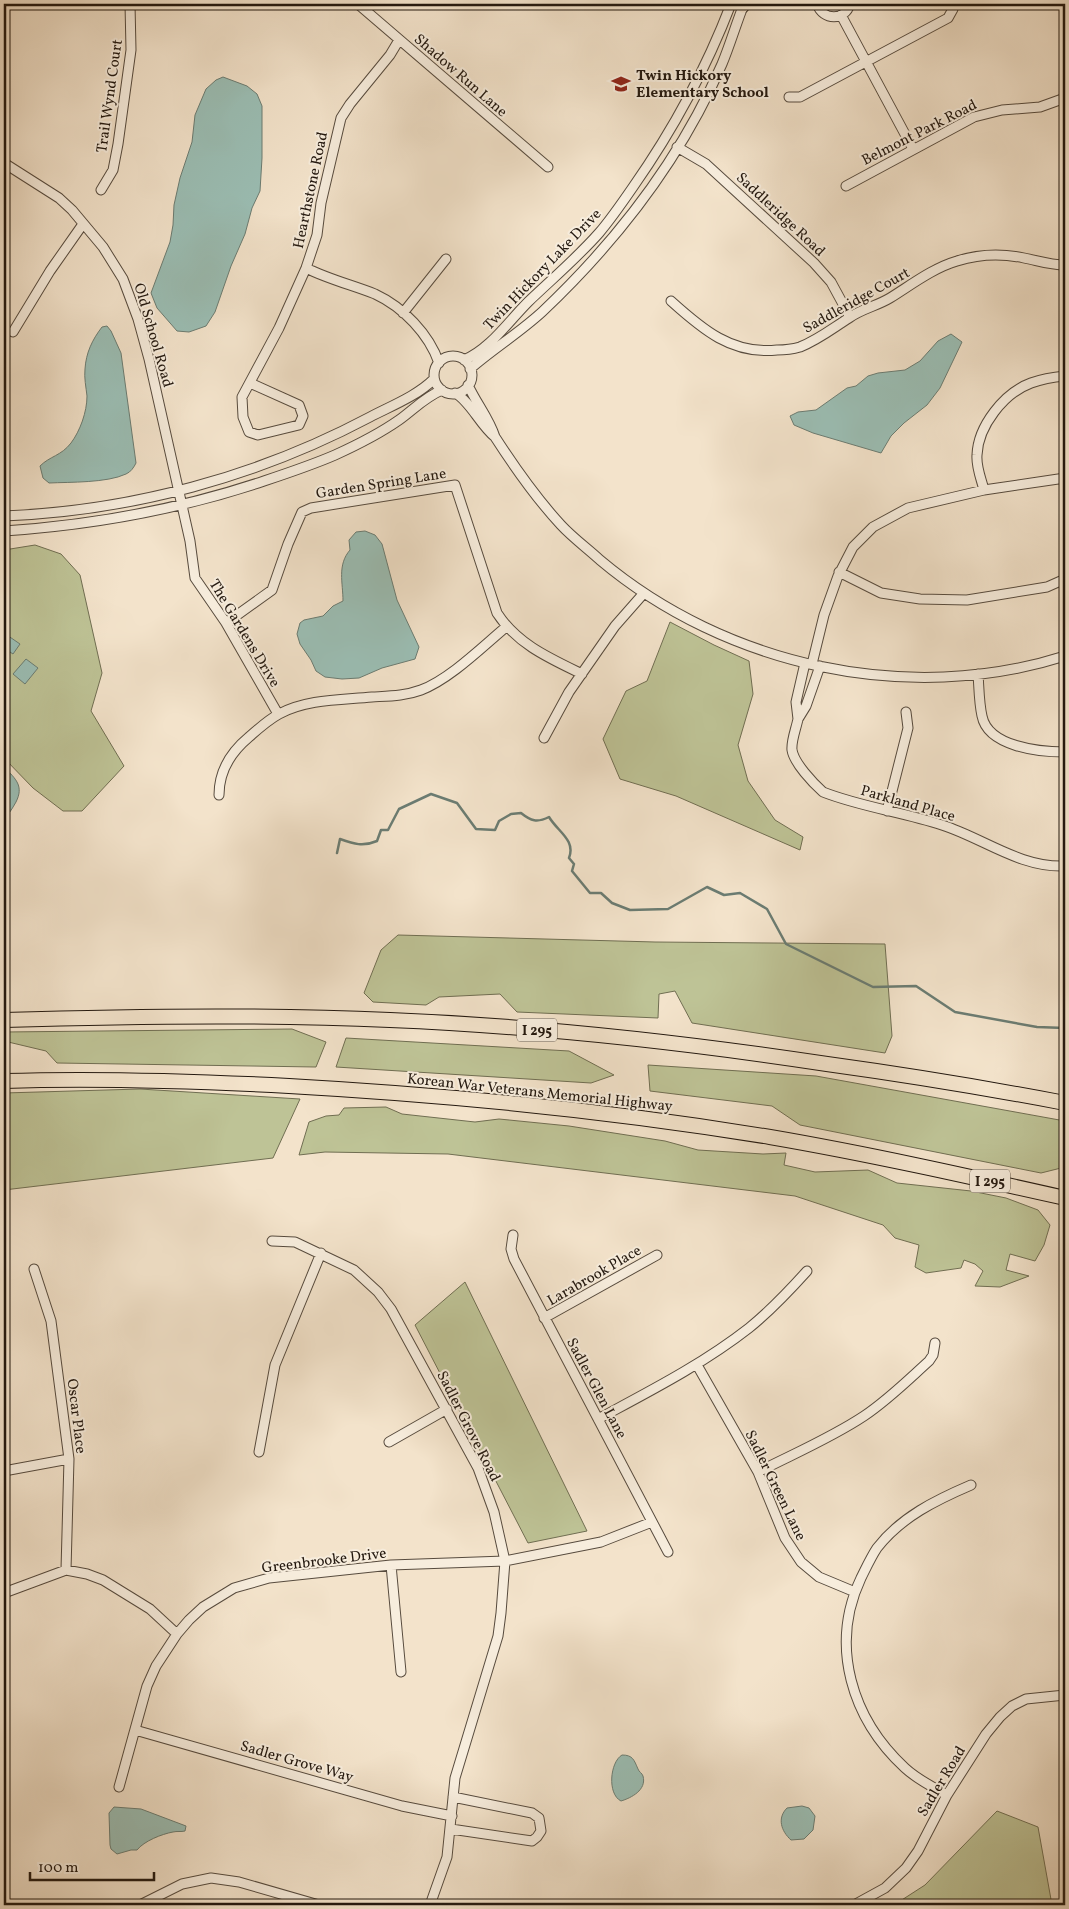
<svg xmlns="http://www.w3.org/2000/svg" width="1069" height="1909" font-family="Vollkorn,serif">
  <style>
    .green { fill: #bec396; stroke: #706e52 }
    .water { fill: #9bbeb4; stroke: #6b7c72 }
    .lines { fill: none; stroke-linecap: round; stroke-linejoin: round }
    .stream { stroke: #6b7c72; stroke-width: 2.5 }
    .minor-casing { stroke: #574b3e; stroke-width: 11 }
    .major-casing { stroke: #23180f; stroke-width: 13 }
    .highway-casing { stroke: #23180f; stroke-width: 16 }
    .minor { stroke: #f7eddd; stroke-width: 9 }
    .major { stroke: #f3e3cb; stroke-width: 11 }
    .highway { stroke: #f3e3cb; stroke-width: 14 }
    .labels { text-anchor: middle; stroke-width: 4; stroke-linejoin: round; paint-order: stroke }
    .shield { fill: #f7eddd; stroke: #63584d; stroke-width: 1 }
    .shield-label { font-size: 14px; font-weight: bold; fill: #23180f }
    .street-label { font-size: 15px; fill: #23180f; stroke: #f7eddd }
    .poi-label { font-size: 15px; font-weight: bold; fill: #23180f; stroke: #f7eddd; text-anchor: start }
  </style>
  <rect width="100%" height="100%" fill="#f3e3cb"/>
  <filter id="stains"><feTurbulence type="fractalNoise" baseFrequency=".004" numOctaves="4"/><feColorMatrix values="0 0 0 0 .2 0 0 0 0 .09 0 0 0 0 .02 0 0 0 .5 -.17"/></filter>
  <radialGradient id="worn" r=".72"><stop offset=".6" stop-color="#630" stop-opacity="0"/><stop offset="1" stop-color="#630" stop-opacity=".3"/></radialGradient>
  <path class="green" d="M35,545L61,554L80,575L102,673L91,711L124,766L82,811H63L33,788L4,758V550Z
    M670,622L714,645L749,661L753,694L738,745L748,781L775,820L803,837L800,850L676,796L620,779L603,739L626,691L647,681Z
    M398,935L655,942L885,944L892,1036L885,1053L692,1023L675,991L659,994L658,1018L517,1012L500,994L439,997L426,1005L373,1002L364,993L381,950Z
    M292,1029L326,1042L316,1067L57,1063L46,1051L4,1041V1032Z
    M346,1038L569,1051L614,1075L591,1083L336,1067Z
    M648,1065L816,1076L1065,1121V1167L1041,1173L800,1125L772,1106L650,1091Z
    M140,1089L300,1099L273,1158L4,1190V1093Z
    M386,1107L402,1114L475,1122L499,1119L569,1126L665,1141L698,1150L763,1154L786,1153L784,1165L815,1172L868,1170L897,1183L971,1191L1006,1198L1038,1210L1050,1225L1044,1245L1035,1261L1010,1254L1006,1270L1029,1276L1000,1287L975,1286L983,1271L975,1264L964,1260L961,1268L926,1273L915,1267L919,1245L895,1238L883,1225L795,1196L448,1154L325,1152L299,1155L309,1122L326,1116L339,1115L344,1108Z
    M465,1282L587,1531L528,1543L415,1325Z
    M997,1811L1038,1827L1052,1905H894L925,1885Z"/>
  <path class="water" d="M223,77L247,86L257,94L262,106V158L260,191L252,208L245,234L231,266L215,312L206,326L189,332L177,331L157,308L151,293L170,242L173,225L174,205L180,178L192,142L195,115L206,89L216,80Z
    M107,326L111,331L121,353L136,463C134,467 131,472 126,474C107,483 70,482 49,483L43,478L40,466C50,456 61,456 71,443C80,431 87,412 87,396C86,387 84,378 85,369C86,353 92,340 102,327Z
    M951,334L962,342L940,388L927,405L904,423L891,436L881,453L813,433L794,425L790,416L798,412L816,410L847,388L856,386L868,376L878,373L905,370L920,361L938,341Z
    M365,531L375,535L382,544L397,600L419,647L415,659L382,668L359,678L342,679L325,677L316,671L311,660L300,644L297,634L300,623L304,620L323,616L333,606L343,601C343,583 337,565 350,550L349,540L356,532Z
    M4,633L20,644L13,654L7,650L4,654Z
    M26,659L38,668L25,684L13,674Z
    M4,767C16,779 24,786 16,802C12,809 9,814 4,819Z
    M622,1755C633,1755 634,1760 638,1769C639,1772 642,1773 643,1776C647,1790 631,1798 621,1801C607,1794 610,1762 622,1755Z
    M802,1806L809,1808L815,1816L813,1830L804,1839L791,1840C781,1831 777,1818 787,1808Z
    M114,1807L141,1809L186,1826L185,1831C181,1832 177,1831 173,1832C162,1834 144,1841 137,1850H131L117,1854L111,1849L110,1845L109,1813Z"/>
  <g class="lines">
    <path class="stream" d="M337,853L340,839C354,844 363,847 377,841L381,830H388L399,809L431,794L457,803L476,829L495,830L499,821L511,814L521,813C531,821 537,823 549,817C558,832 576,840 569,858L574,864L572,871L590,893H601L612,903L630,910L668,909L707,887L724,895L740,893L767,909L786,944L873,987L916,986L955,1012L1037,1027L1065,1028"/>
    <g class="minor-casing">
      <path id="minor" d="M358,4L548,167
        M817,4C823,21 845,21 850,4
        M841,15L913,149
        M789,97H800L948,18L953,9
        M677,147L706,164L814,263L831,282L850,317
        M4,163L59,198L72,210L103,247L123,279L138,319L149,359L190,541L195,578L226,623L278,714
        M846,186L974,117L1002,110L1040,107L1065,98
        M101,190L113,170L118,144L131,50L130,4
        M306,268C328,279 352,285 375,294C403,307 429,334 439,363
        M671,301C702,329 732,355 777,350C785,350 793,349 800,347C818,340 833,328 849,318C861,309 877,306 890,298C911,285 933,268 957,261C979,254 1001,253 1024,258C1039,261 1050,265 1065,265
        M403,313L446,259
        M13,332L50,271L83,224
        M434 375a19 19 0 1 1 38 0a19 19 0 1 1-38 0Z
        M464,360C490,349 508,322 528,302C552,279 577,258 599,233C611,219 622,203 633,187C673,130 706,69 731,4
        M470,369C493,349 519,333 542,312C616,242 681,158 722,64C730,45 736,24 744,4
        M250,383L299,405L303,416L299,425L258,435L249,432L243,417L242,397L279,328L306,268L317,235L321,203L341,118L350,104L390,55L399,40
        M455,393C470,401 480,425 495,437C489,418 476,403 468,385
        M495,437C515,468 536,498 561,525C573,538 587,548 600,560C726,666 908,706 1065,656
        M984,490C981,478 976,467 977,455C978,426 1004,393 1031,383C1042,379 1054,377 1065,376
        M4,516C131,511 257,477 370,417C391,406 417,396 434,379
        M4,531C94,525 178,510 264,481C288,473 312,465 335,455C357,445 379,434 399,420C413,410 425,397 442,390
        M839,572L881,593L920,599L967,600L1047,587L1065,579
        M226,623L272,590L288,544L302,512L311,508L455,485L497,613C517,644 549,658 582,674
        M805,663L796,702L798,719L806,706L820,666
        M812,664L824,615L838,576L853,547L873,527L908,508L984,490L1065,478
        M978,674C979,687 979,703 982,716C988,747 1040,752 1065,752
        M798,719C796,729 791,741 792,750C794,763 813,783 823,792C861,807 903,812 942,825C983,838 1020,868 1065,866
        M544,738L569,692L615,626L644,593
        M219,795C219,771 231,752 249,737C258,729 268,720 279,714C307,699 341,700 372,697C389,696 405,696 421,690C450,679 482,647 506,627
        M887,811L908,728L906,712
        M513,1235L511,1249L514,1259L668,1552
        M272,1241L295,1242L354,1270L378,1292L391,1309L478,1468L494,1512L505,1561L501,1613L498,1636L455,1778L447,1857L430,1905
        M34,1269L51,1321L69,1459L66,1570
        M544,1318L657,1255
        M697,1365L758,1472L785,1538L801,1562L819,1577L855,1592
        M598,1419C650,1391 703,1364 749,1328C770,1311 789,1291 807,1271
        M389,1442L447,1409
        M259,1452L275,1365L321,1253
        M4,1471L69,1459
        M758,1472C793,1454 831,1438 864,1416C888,1400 908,1380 929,1361L933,1355L935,1343
        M391,1565L401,1672
        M4,1593L66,1570L87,1574L103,1580L150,1609L177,1634
        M135,1730L402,1806L452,1816
        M119,1787L147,1686L156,1666L177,1634L189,1620L203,1607L234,1588L269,1578L391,1565L505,1561L601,1542L652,1522
        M947,1795C933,1787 918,1780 905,1768C852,1719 829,1646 861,1578C866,1568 871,1557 877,1548C901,1517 936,1500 971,1485
        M451,1829L532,1841L537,1837L541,1831L539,1818L532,1813L453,1797
        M140,1905L182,1884L211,1878L239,1882L319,1905
        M854,1905L885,1888L906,1868L918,1851L947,1795L986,1734L1000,1717L1012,1706L1026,1699L1065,1695"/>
    </g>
    <g class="major-casing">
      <path id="major" d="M743,7L744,4"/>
    </g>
    <g class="highway-casing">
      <path id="highway" d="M4,1020C132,1016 261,1014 390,1020C536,1026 682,1042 827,1064C907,1075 986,1088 1065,1103
        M4,1081C99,1078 194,1081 289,1086C450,1095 611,1111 770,1137C869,1154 967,1176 1065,1198"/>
    </g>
    <use href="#minor" class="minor"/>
    <use href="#major" class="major"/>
    <use href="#highway" class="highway"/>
  </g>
  <defs>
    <g id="school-bare" transform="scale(1.5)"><path d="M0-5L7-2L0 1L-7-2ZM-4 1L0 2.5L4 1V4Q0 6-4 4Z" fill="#8f2418" stroke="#f7eddd" stroke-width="2.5" paint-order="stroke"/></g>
  </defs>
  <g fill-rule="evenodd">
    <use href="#school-bare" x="621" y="84"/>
  </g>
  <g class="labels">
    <g class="shield">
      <rect x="517" y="1018.5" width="40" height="23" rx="4"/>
      <rect x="970" y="1169.5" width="40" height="23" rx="4"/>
    </g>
    <g class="shield-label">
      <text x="537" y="1035">I 295</text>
      <text x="990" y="1186">I 295</text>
    </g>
    <g class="street-label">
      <text transform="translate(461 75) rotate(41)" y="5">Shadow Run Lane</text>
      <text transform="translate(109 96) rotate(-82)" y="5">Trail Wynd Court</text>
      <text transform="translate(919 132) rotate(-27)" y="5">Belmont Park Road</text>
      <text transform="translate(310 190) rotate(-78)" y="5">Hearthstone Road</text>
      <text transform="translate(781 214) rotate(43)" y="5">Saddleridge Road</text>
      <text transform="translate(542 269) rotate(-46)" y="5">Twin Hickory Lake Drive</text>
      <text transform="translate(856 300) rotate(-29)" y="5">Saddleridge Court</text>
      <text transform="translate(154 335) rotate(74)" y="5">Old School Road</text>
      <text transform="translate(381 483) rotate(-9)" y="5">Garden Spring Lane</text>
      <text transform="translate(245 633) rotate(59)" y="5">The Gardens Drive</text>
      <text transform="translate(908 803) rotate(16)" y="5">Parkland Place</text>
      <text transform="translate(540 1092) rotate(6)" y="5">Korean War Veterans Memorial Highway</text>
      <text transform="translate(594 1275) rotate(-30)" y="5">Larabrook Place</text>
      <text transform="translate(597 1388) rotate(62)" y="5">Sadler Glen Lane</text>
      <text transform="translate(77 1416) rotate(83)" y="5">Oscar Place</text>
      <text transform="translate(469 1426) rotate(63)" y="5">Sadler Grove Road</text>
      <text transform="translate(776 1485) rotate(64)" y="5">Sadler Green Lane</text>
      <text transform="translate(324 1560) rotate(-7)" y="5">Greenbrooke Drive</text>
      <text transform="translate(297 1761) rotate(16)" y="5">Sadler Grove Way</text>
      <text transform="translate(941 1781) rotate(-59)" y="5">Sadler Road</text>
    </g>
    <g class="poi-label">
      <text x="636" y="80">Twin Hickory<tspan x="636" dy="17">Elementary School</tspan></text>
    </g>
  </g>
  <rect width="1069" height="1909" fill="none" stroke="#f3e3cb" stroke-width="20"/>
  <rect x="5" y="5" width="1059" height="1899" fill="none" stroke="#23180f" stroke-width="2.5"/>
  <rect x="10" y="10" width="1049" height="1889" fill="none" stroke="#23180f"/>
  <path d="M30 1872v8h124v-8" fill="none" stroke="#23180f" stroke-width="2.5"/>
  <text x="38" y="1872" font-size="15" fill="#23180f" stroke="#f7eddd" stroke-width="4" paint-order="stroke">100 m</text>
  <rect width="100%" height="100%" filter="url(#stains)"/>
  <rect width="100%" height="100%" fill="url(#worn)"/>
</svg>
